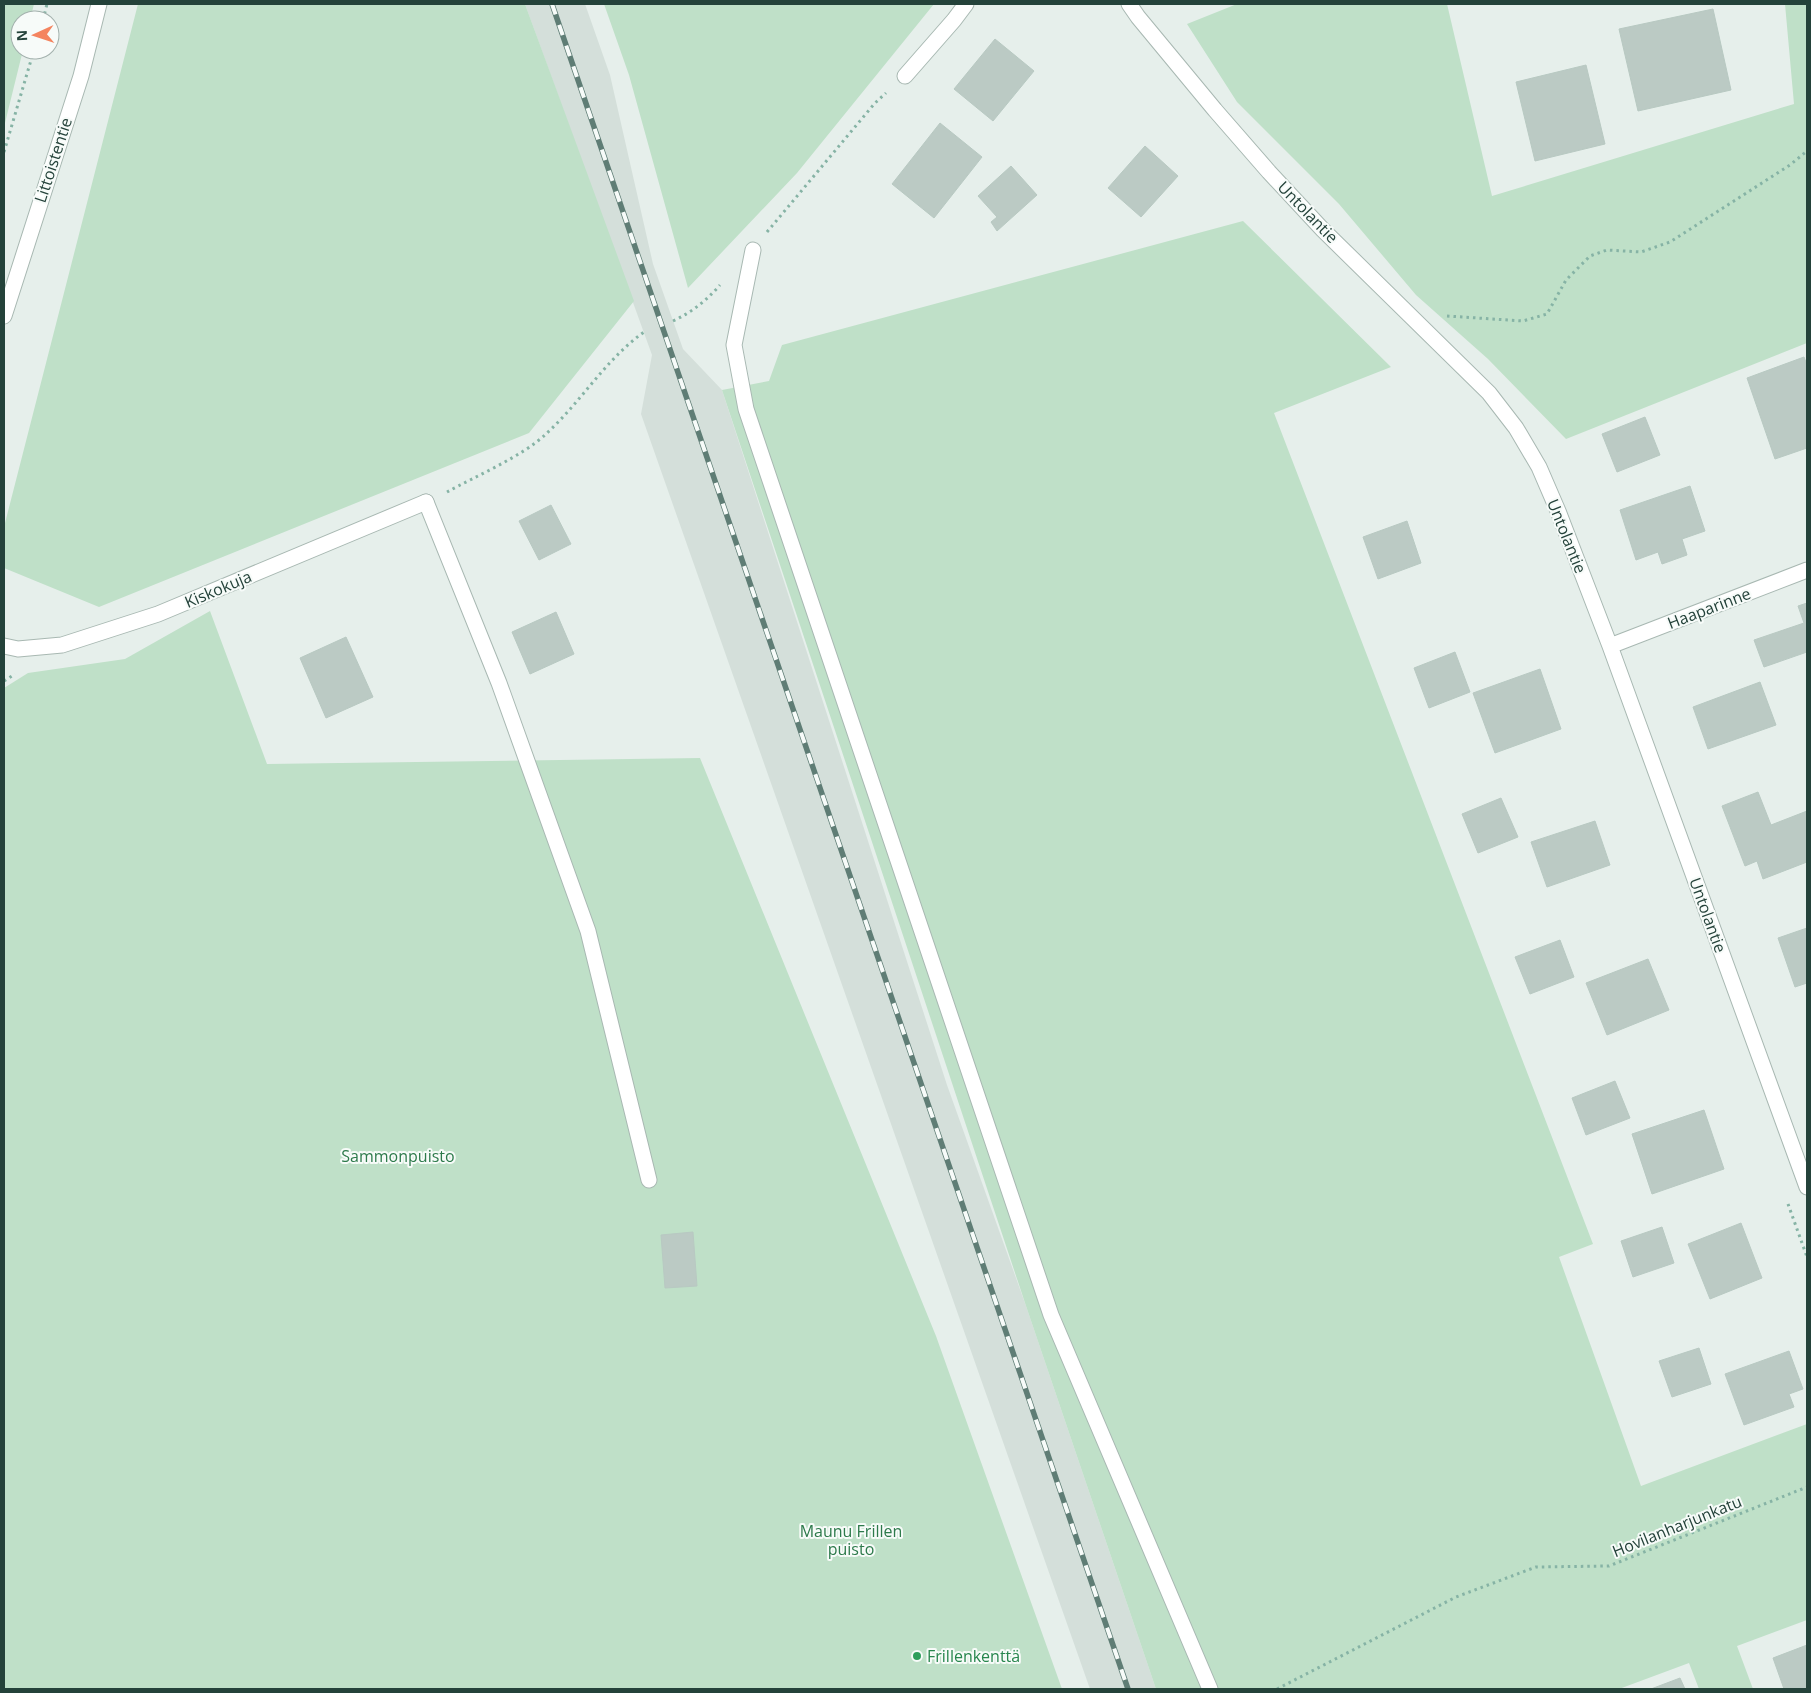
<svg xmlns="http://www.w3.org/2000/svg" width="1811" height="1693" font-family="'Open Sans',sans-serif">
  <style>
    .built { fill: #d4dfda }
    .green { fill: #bfe0c8 }
    .building { fill: #bbcac4; stroke: #b8c9c2 }
    .lines { fill: none; stroke-linecap: round; stroke-linejoin: round }
    .service-casing { stroke: #a8b8b2; stroke-width: 17 }
    .minor-casing { stroke: #a8b8b2; stroke-width: 17 }
    .tertiary-casing { stroke: #a8b8b2; stroke-width: 17 }
    .path { stroke: #86b3a5; stroke-width: 3; stroke-dasharray: 2.5 4; stroke-linecap: butt }
    .service { stroke: #fff; stroke-width: 15 }
    .minor { stroke: #fff; stroke-width: 15 }
    .tertiary { stroke: #fff; stroke-width: 15 }
    .rail-casing { stroke: #5f7d75; stroke-width: 5.5 }
    .rail { stroke: #f7fbf9; stroke-width: 4; stroke-dasharray: 11; stroke-linecap: butt }
    .leisure-dot { fill: #2e9e5b; stroke: #f7fbf9; stroke-width: 2 }
    .labels { text-anchor: middle; stroke-width: 4; stroke-linejoin: round; paint-order: stroke }
    .street-label { font-size: 16px; fill: #24423a; stroke: #f7fbf9 }
    .park-label { font-size: 16px; fill: #2d7a4b; stroke: #f7fbf9 }
    .leisure-label { font-size: 16px; fill: #27864d; stroke: #f7fbf9; text-anchor: start }
  </style>
  <rect width="100%" height="100%" fill="#e6efeb"/>
  <path class="built" d="M525,4H585L610,75L653,264L683,349L722,390L947,1085L1026,1306L1156,1689H1090L641,414L652,355Z"/>
  <path class="green" d="M4,4H34L30,20H20V50H23L4,127Z
    M138,4H525L634,301L529,433L99,607L4,568V527Z
    M604,4H934L797,173L688,288L629,75Z
    M1237,4H1447L1492,196L1794,104L1785,4H1807V343L1566,439L1488,359L1416,295L1339,204L1237,102L1187,24Z
    M1243,221L1391,367L1274,413L1593,1244L1559,1257L1641,1486L1807,1424V1620L1737,1646L1753,1689H1699L1689,1663L1619,1689H1156L1026,1306L722,390L769,381L782,345Z
    M210,611L267,764L700,758L936,1336L1062,1689H4V688L28,673L125,659Z"/>
  <path class="building" d="M1713,9L1731,90L1638,111L1619,29Z
    M995,39L1034,71L993,121L954,89Z
    M1586,65L1605,144L1535,161L1516,82Z
    M940,123L982,157L934,218L892,184Z
    M1145,146L1178,176L1141,217L1108,188Z
    M1011,166L1037,195L997,231L991,222L997,217L978,196Z
    M1804,357L1807,365V448L1775,459L1747,378Z
    M1645,417L1660,455L1617,472L1602,434Z
    M1690,486L1705,531L1682,539L1687,555L1662,564L1658,552L1636,560L1620,510Z
    M551,505L571,544L539,560L519,521Z
    M1407,521L1421,563L1378,579L1363,537Z
    M1807,603V652L1764,667L1754,640L1804,623L1798,606Z
    M556,612L574,654L530,674L512,632Z
    M346,637L373,697L326,718L300,658Z
    M1455,652L1470,692L1429,708L1414,668Z
    M1540,669L1561,729L1495,753L1473,693Z
    M1760,682L1776,725L1708,749L1693,707Z
    M1758,792L1771,825L1807,811V862L1763,879L1757,861L1745,866L1722,806Z
    M1501,798L1518,837L1478,853L1462,814Z
    M1595,821L1610,865L1547,887L1531,842Z
    M1807,928V983L1795,987L1778,938Z
    M1560,940L1574,977L1530,994L1515,957Z
    M1648,959L1669,1010L1607,1035L1586,983Z
    M1615,1081L1630,1118L1586,1135L1572,1098Z
    M1704,1110L1724,1169L1652,1194L1632,1134Z
    M1741,1223L1762,1278L1710,1299L1688,1244Z
    M1662,1227L1674,1263L1633,1277L1621,1241Z
    M693,1232L697,1286L665,1288L661,1235Z
    M1699,1348L1711,1384L1672,1397L1659,1361Z
    M1789,1351L1803,1389L1789,1394L1794,1407L1744,1425L1725,1374Z
    M1807,1645V1689H1784L1773,1658Z
    M1680,1678L1685,1689H1651Z"/>
  <g class="lines">
    <g class="service-casing">
      <path id="service" d="M905,76L954,20L966,4
        M753,250L734,345L746,409L1051,1315L1210,1689
        M426,502L499,683L588,931L649,1180"/>
    </g>
    <g class="minor-casing">
      <path id="minor" d="M1129,4L1138,17L1215,110L1269,172L1323,230L1489,393L1516,428L1539,467L1558,511L1610,646L1807,1187
        M4,646L18,649L62,645L158,614L426,502
        M1610,646L1807,570"/>
    </g>
    <g class="tertiary-casing">
      <path id="tertiary" d="M4,316L81,76L99,4"/>
    </g>
    <path class="path" d="M43,20L47,4
      M4,152L34,50
      M767,232L875,103L886,93
      M1447,316L1523,321L1547,314L1566,280L1590,256L1607,250L1641,252L1670,242L1790,165L1807,151
      M673,321C692,312 706,301 720,285
      M447,492C476,476 523,456 546,434C581,402 605,360 644,332
      M4,681L15,674
      M1788,1204L1807,1257
      M1277,1689L1456,1597L1536,1567L1609,1566L1807,1487"/>
    <use href="#service" class="service"/>
    <use href="#minor" class="minor"/>
    <use href="#tertiary" class="tertiary"/>
    <g class="rail-casing">
      <path id="rail" d="M552,4L1128,1689"/>
    </g>
    <use href="#rail" class="rail"/>
  </g>
  <circle class="leisure-dot" cx="917" cy="1656" r="5"/>
  <g class="labels">
    <g class="street-label">
      <text transform="translate(53 160) rotate(-72)" y="6">Littoistentie</text>
      <text transform="translate(1308 212) rotate(46)" y="6">Untolantie</text>
      <text transform="translate(1567 536) rotate(68)" y="6">Untolantie</text>
      <text transform="translate(218 589) rotate(-23)" y="6">Kiskokuja</text>
      <text transform="translate(1709 608) rotate(-21)" y="6">Haaparinne</text>
      <text transform="translate(1708 915) rotate(70)" y="6">Untolantie</text>
      <text transform="translate(1677 1526) rotate(-22)" y="6">Hovilanharjunkatu</text>
    </g>
    <g class="park-label">
      <text x="398" y="1162">Sammonpuisto</text>
      <text x="851" y="1537">Maunu Frillen<tspan x="851" dy="18">puisto</tspan></text>
    </g>
    <g class="leisure-label">
      <text x="927" y="1662">Frillenkenttä</text>
    </g>
  </g>
  <rect width="1811" height="1693" fill="none" stroke="#24423a" stroke-width="10"/>
  <g transform="translate(35 35) rotate(267)"><circle r="24" fill="#f7fbf9" stroke="#a3b1ad"/>
  <path d="M0-4L9 19L0 12L-9 19Z" fill="#f4845f"/>
  <text y="-8" font-size="14" font-weight="bold" text-anchor="middle" fill="#24423a">N</text>
  </g>
</svg>
